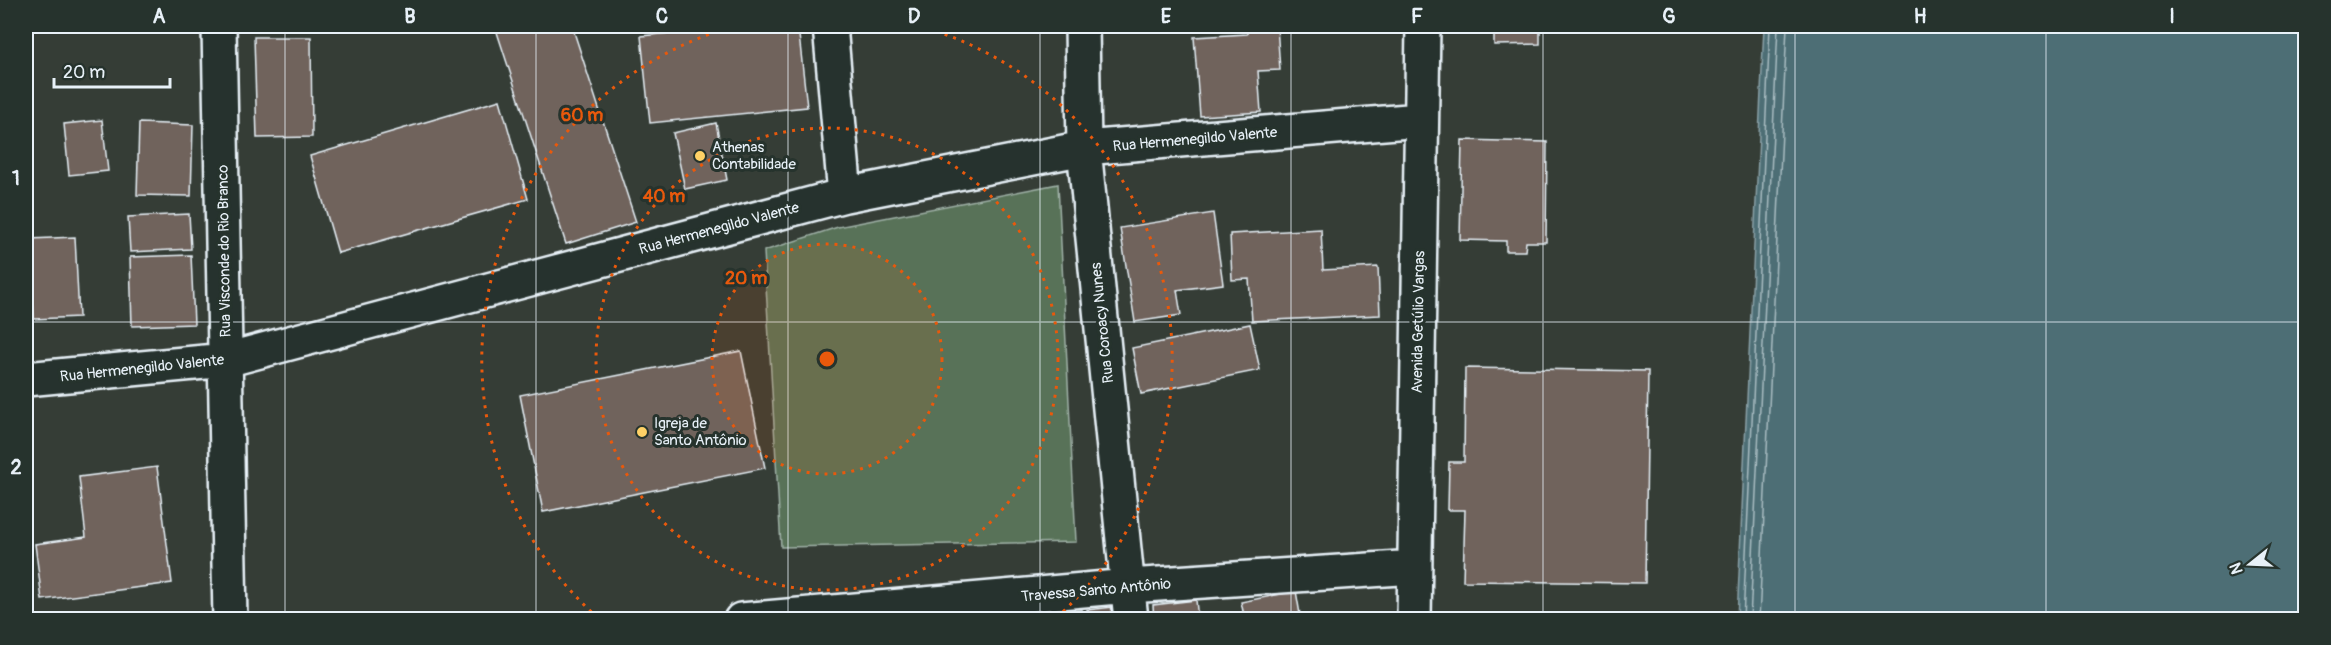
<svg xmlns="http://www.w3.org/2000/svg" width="2331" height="645" font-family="Pangolin,sans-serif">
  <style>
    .green { fill: #597258; stroke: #a0b2a8; stroke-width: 1.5 }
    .water { fill: #4d6e74; stroke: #8ba2a9; stroke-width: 1.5 }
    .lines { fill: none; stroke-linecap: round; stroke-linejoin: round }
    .shore { stroke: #aabdc3; stroke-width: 1.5 }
    .building { fill: #6f635c; stroke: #e8f1f8; stroke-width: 1.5 }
    .minor-casing { stroke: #e8f1f8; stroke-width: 38 }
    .minor { stroke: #26332d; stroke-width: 33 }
    .grid { fill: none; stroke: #e8f1f8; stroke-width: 1.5; stroke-opacity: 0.55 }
    .ring { fill: none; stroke: #e8590c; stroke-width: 3; stroke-dasharray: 3 6 }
    .poi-dot { fill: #ffd166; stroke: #26332d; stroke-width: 2 }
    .labels { text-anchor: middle; stroke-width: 6; stroke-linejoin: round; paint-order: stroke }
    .street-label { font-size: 15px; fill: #e8f1f8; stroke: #26332d }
    .poi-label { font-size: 15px; fill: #e8f1f8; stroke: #26332d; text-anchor: start }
    .centre { fill: #e8590c; stroke: #26332d; stroke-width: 3 }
    .ring-label { font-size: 18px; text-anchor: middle; font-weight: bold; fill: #e8590c; stroke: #26332d; stroke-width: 6; stroke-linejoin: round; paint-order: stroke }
    .neatline { fill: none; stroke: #e8f1f8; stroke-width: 2 }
    .grid-label { font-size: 20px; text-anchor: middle; font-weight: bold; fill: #e8f1f8 }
  </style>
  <rect width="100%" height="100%" fill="#353d36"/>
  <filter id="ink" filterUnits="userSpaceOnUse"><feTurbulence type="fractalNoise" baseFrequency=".0167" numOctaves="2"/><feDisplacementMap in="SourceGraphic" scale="12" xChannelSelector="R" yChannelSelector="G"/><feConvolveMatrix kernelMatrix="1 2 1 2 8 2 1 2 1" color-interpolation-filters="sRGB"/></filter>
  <g filter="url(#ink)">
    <path class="green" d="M1058,184L1076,542L781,547L764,251L838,227Z"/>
    <path class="water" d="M1764,26H2305V619H1737Z"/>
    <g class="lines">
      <path class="shore" d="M1743,620L1770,26
        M1750,620L1778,26
        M1759,620L1787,26"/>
    </g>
    <path class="building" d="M495,26H572L636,222L566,244Z
      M743,26H798L807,107L650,123L641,36Z
      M1247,26H1277L1280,70L1258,71L1261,112L1200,116L1194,37L1247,34Z
      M1494,26H1540V44L1494,45Z
      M254,37H311L312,137L257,138Z
      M500,100L528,199L338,253L310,156Z
      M102,120L108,171L69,175L64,124Z
      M139,123L193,125L191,196L137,195Z
      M716,123L727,180L685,189L673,133Z
      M1462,140L1547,142L1546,242H1526L1525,251H1506V241L1460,240Z
      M1213,213L1223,284L1177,290L1181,315L1135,322L1120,228Z
      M189,214L191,249L130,252L128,217Z
      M1321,229L1323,270L1378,267L1380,315L1252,321L1249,279L1232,280L1230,234Z
      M75,237L79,317L34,319L30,239Z
      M191,255L194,324L132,326L130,257Z
      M1250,324L1260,370L1141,394L1132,348Z
      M741,351L765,468L543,512L520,395Z
      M1465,368L1648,371L1645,583L1463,581L1465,510H1448L1449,462H1464Z
      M157,467L172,583L42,600L35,544L86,537L79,477Z
      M1296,591L1301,620H1245L1241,602Z
      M1196,600L1198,620H1154L1153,605Z
      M1113,607L1114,620H1088L1087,610Z
      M1082,610L1083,620H1046V614Z"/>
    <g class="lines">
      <g class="minor-casing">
        <path id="minor" d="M219,26L230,620
          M830,26L845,195
          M1082,26L1084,148L1131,620
          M26,379L226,360L845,195L1084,148L1420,120
          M741,620L1129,586L1415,567
          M1414,620L1423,26"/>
      </g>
      <use href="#minor" class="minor"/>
    </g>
  </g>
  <path class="grid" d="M285,26V620M536,26V620M788,26V620M1040,26V620M1291,26V620M1543,26V620M1795,26V620M2046,26V620M26,322H2306"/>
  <circle cx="827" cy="359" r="115" fill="#e8590c" fill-opacity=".12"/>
  <g class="ring">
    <circle cx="827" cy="359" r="115"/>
    <circle cx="827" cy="359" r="231"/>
    <path d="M598 618A346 346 0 0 1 735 26M919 26A346 346 0 0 1 1056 618"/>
  </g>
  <g class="poi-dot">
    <circle cx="700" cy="156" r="6"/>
    <circle cx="642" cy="432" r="6"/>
  </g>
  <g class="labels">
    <g class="street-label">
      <text transform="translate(1195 139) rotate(-5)" y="5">Rua Hermenegildo Valente</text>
      <text transform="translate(719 228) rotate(-15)" y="5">Rua Hermenegildo Valente</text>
      <text transform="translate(224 251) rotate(-91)" y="5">Rua Visconde do Rio Branco</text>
      <text transform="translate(1418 322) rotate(-89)" y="5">Avenida Getúlio Vargas</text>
      <text transform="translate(1102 323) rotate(-96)" y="5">Rua Coroacy Nunes</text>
      <text transform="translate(142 368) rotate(-6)" y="5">Rua Hermenegildo Valente</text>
      <text transform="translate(1096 590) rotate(-5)" y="5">Travessa Santo Antônio</text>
    </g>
    <g class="poi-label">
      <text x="712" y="152">Athenas<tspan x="712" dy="17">Contabilidade</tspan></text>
      <text x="654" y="428">Igreja de<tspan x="654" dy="17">Santo Antônio</tspan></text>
    </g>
  </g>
  <circle cx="827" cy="359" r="9" class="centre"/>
  <g class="ring-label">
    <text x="582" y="121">60 m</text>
    <text x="664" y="202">40 m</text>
    <text x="746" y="284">20 m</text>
  </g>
  <rect width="2331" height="645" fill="none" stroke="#26332d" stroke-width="66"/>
  <g transform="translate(2250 564) rotate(252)" stroke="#26332d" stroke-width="4.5" paint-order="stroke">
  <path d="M0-4.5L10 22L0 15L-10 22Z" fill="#e8f1f8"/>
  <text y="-9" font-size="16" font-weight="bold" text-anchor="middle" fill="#e8f1f8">N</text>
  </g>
  <path d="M54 78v9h116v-9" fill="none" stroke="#e8f1f8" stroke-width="3"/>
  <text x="63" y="78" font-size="18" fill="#e8f1f8" stroke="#26332d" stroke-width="4.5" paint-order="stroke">20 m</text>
  <rect x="33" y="33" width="2265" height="579" class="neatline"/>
  <g class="grid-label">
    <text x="159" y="23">A</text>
    <text x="410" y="23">B</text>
    <text x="662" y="23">C</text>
    <text x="914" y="23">D</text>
    <text x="1166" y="23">E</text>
    <text x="1417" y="23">F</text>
    <text x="1669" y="23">G</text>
    <text x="1920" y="23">H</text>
    <text x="2172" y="23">I</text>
    <text x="16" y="185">1</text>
    <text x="16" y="474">2</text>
  </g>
</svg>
